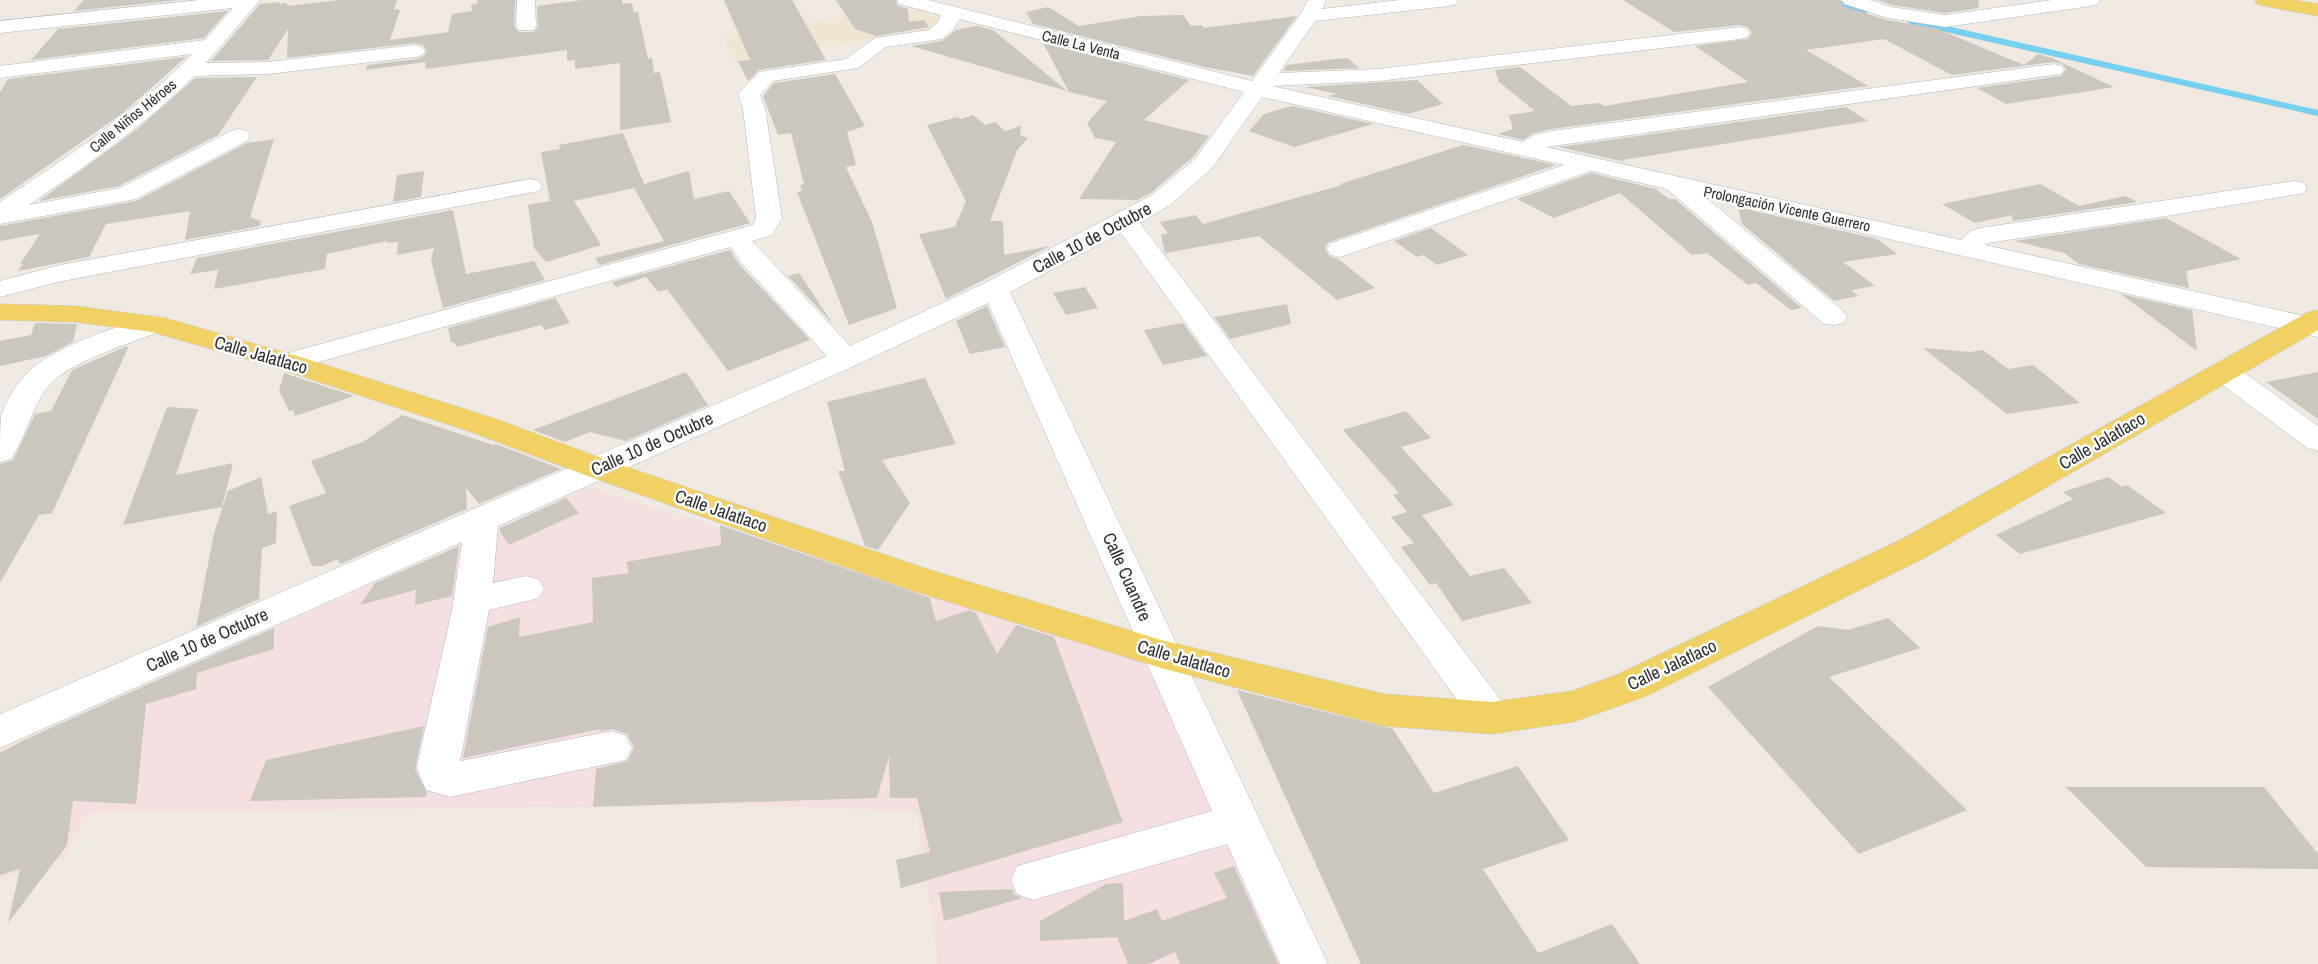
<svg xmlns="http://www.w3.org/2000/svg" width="2318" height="964" font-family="'Archivo Narrow',sans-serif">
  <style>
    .education { fill: #f0e6d1 }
    .medical { fill: #f5dfe0 }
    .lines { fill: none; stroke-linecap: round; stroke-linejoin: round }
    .stream { stroke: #75cff0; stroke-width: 6 }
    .building { fill: #cbc7bf }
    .minor-casing { stroke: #b4b7c1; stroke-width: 1 }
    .major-casing { stroke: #c9c9c9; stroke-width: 1 }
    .minor { fill: #fff; fill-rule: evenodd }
    .major { fill: #f2d163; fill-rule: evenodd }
    .labels { text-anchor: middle; stroke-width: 5; stroke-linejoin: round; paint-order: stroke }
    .far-street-label { font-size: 15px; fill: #2e2e2e; stroke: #fff }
    .street-label { font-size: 18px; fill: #2e2e2e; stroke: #fff }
  </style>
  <rect width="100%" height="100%" fill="#efe9e1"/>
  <path class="education" d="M920,6L946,10L935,31L731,60L722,35Z"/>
  <path class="medical" d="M589,487L1078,640L1174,660L1298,964H938L917,812L728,804L85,814L64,857L0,879V751Z"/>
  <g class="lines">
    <path class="stream" d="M1823,0L1865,10
      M1911,21L2318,113"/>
  </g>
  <path class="building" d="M84,0H178L74,11Z
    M339,0H397L394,9L400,10L390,40L448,32L452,14L472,11L471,5L477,4V0H515L514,26L519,32H533L538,27L537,6L582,0H622L623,4L632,3L634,13L638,12L648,59L652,58L654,73L660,72L671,122L620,130V63L575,69V60L567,61V50L426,69L425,62L366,70L367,65L416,59L424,56L427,51L423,45L415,43L287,58L288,29L268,60L211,61L260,4L280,2L279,4L287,3V6Z
    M724,0H792L826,60L759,70L748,81L738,61L750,60Z
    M836,0H895L898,6L908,9L909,22L924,20L929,27L876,36L855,29Z
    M1623,0H1840L1843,6L1887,20L1935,28L2024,65L2038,54L2052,58L2114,87L2006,104L1977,88L2061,76L2066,69L2062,64L2054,62L1952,75L1884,39L1806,50L1868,86L1552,129L1534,133L1523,140L1498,134L1513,129L1509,115L1535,111L1499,82L1495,70L1520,67L1571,106L1600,103L1604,106L1748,82L1695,46L1748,39L1752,33L1748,27L1740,25L1674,32Z
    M1877,0H1978L1979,8L1945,13L1892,5Z
    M1048,7L1079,26L1141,16L1183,15L1191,26L1201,25L1204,28L1297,16L1253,76L1205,67L1033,24L1026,12Z
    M228,11L204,38L31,60L58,29Z
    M977,26L993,30L1067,91L911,46L942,41L956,30Z
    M1043,43L1189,80L1144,120L1209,136L1194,156L1151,193L1137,200L1079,199L1116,142L1095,138L1087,123L1107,101L1069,92Z
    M186,57L123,113L0,199V92L8,79Z
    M1344,58L1349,59L1359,68L1283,71L1287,65Z
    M835,74L865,126L847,132L856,165L846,167L872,222L897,308L849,325L797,192L802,191L800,185L804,184L791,133L778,135L763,96L774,83Z
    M257,77L218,135L119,186L39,201L136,130L195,78Z
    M1417,80L1443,104L1408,114L1328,96L1337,94L1305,87Z
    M1292,106L1373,124L1294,147L1249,131L1264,114Z
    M1846,107L1868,121L1622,160L1625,162L1559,147Z
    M973,115L985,125L995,122L1005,131L1021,126L1020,135L1028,138L1017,150L990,221H1003L1004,255L1050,246L946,299L919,234L955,227L966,201L927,125L958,117L961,119Z
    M623,133L644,184L689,171L694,199L729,191L750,223L600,265L595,258L664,241L634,188L574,201L601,245L546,262L534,248L528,205L550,201L541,152L560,149L559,145Z
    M274,139L250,217L261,221L260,226L185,240L190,211L106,224L89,257L18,271L23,264H20L40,234L0,241V226L136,201L247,143Z
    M1463,145L1556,165L1329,242L1325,248L1329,256L1338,259L1375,288L1337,300L1259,236L1165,253L1161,235L1168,233L1160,222L1196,215L1203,224L1342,185L1340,184Z
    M424,171L421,197L393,202L397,175Z
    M1591,173L1656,189L1669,199H1675L1802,308L1791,310L1756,283L1748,285L1707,253L1692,255L1620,193L1554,218L1517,199Z
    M2040,184L2079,206L2125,196L2137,202L2012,221L2013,215L1975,223L1942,204Z
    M1738,207L1877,239L1897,254L1843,262L1875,286L1851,290L1858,296L1834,301L1742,224Z
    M453,210L466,274L534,261L545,280L443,308L431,260L434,248L397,255L398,242L387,243V241L327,254L325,269L214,289L218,270L190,274L197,258Z
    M2166,218L2241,259L2186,271L2189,288L2079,264L2064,253L2015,241Z
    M1431,228L1468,255L1437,265L1423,255L1417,257L1394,241Z
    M730,250L739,264L810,340L728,371L667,289L658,292L646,277L616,287L612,282Z
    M799,273L833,324L788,276Z
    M1085,287L1098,308L1066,315L1053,293Z
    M2121,294L2192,310L2197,351Z
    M555,298L570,323L545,330L541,325L457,347L454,342L451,343L448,328Z
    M1287,304L1291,324L1230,339L1214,317Z
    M987,306L1005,347L970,354L956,321Z
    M35,323L77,324L73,342L46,356L0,366V341L31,335Z
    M1183,323L1207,356L1163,365L1144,330Z
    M127,346L128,348L52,513L39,515L0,583V464L13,460L35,414L51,411L72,370Z
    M1923,348L1970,352L1983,350L2008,369L2033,365L2080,403L2007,414Z
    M686,372L708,405L626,441L590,432L565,442L533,430Z
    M2318,372V419L2266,382Z
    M284,373L354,396L295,416L293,410L289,411L279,390Z
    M925,378L956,444L882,460L910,503L878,550L865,546L838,471H845L827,402Z
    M167,407L198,409L176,475L233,463L222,507L123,525Z
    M1406,411L1431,438L1401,447L1454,505L1422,515L1470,576L1504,568L1532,603L1462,621L1436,583L1430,585L1401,547L1414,543L1391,517L1407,512L1393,495L1399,493L1343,430Z
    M402,415L493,445L496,444L561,469L479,504L466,488L467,509L340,564L338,559L322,566H312L289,506L326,493L311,461L363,442Z
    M261,477L268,514L277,511L276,543L262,548L259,599L196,627L214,533L228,491Z
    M2108,477L2122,487L2127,485L2166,513L2020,554L1996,535L2073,499L2063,492Z
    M566,498L579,513L509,545L500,532V528Z
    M720,525L930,598L936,621L969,610L976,613L997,654L1016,625L1054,637L1123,822L901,888L896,860L930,852L917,798H890L889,756L877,798L593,807L596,769L628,761L634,747L627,734L613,729L599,731L600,729L463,758L488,627L520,617L519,637L593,622L592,578L629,573L626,562L721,545Z
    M459,546L452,596L415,605L416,590L360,605L375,583Z
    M1888,618L1920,648L1829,677L1967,810L1859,854L1708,687L1818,626L1848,630Z
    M274,628V649L197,673L196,689L146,704L136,804L73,801L67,845L8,923L20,869L0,875V753L26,739Z
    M1237,690L1393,729L1434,793L1518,766L1569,840L1483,869L1538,953L1612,924L1640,964H1361Z
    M424,726L415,769L427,793L426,797L250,801L266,760Z
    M2066,787H2264L2318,854V869L2146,867Z
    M1234,866L1278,964H1180L1175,952L1148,964H1128L1117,937L1040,941V921L1106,884L1123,883L1124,921L1157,909L1162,921L1227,898L1214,873Z
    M1012,889L1015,895L1022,898L944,921L939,892Z"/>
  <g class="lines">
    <g class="minor-casing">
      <path id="minor" d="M199,0H260L206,63L268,62L415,45L422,47L425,51L422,55L415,57L268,74L194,76C144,126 87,165 29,205L120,188L231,131L239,129L247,131L250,136L247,141L136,199L0,224V202C68,156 135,113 192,54L0,78V66L205,40L233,8L0,33V21Z
        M517,0H535L536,26L533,30H519L516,26Z
        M897,0H928L1252,81L1300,15L1308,0H1326L1322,9L1400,0H1458L1456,4L1449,6L1315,21L1279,73L1378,69L1740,27L1747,29L1750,33L1747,37L1740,39L1378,81L1272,86L1523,142L1534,135L1552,131L2054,64L2061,66L2064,70L2061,74L1546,147L1961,240L1971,231L1980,228L2295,181L2304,183L2307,188L2304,193L2154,218L1988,243L1985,245L2318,319V337L1705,197L1843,311L1847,317L1843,323L1833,325L1823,323L1667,189L1591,171L1340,257L1331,255L1327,249L1331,243L1564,165L1262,97L1212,168L1170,205L1140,223L1506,707L1512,718L1506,729L1492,734L1478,729L1121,233L1010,292L1328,964H1280L1227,844L1033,900L1017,894L1011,880L1017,866L1212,811L988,303L856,365L498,526L493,583L526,576L539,580L544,589L539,598L489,610L460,761L612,731L626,736L632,748L626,760L450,797L426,790L417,769L418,761L452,610L462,542L0,748V714L827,356L741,262L731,247L297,368L287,371L277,368L272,362L277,356L753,225L756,218L743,108L738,94L759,72L846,59L875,38L929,30L938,22L941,15L899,4ZM959,19L1244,92L1196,158L1152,195L985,283L850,346L752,241L772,235L782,218L765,108L760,95L773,81L858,68L886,47L942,39L954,29Z
        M1842,0H1870L1891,7L1945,15L2052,0H2100L2098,4L2091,6L1945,27L1888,18L1844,4Z
        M530,179L539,181L542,186L539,191L62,281L0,297V281L60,265Z
        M155,316L165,318L169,324L165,330C134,342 65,362 46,389C31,410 26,437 11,459L0,462C0,448 0,429 1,416C6,401 17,383 28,372C52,348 121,324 155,316Z
        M2224,363L2235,366L2318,426V451L2307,448L2213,378L2209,372L2213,366Z"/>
    </g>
    <g class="major-casing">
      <path id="major" d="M2255,0H2294L2318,4V16L2264,6L2257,4Z
        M0,304L76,306L165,318L297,356L493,418L609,461L930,570L1161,640L1384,694L1492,702L1572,691L1616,675L1902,539L2308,312L2318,310V330L1926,557L1644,697L1573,722L1492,734L1384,726L1161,668L904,588L585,475L471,432L277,368L152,332L76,322L0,320Z"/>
    </g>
    <use href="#minor" class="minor"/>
    <use href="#major" class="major"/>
  </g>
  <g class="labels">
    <g class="far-street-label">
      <text transform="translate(1081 45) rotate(14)" y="5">Calle La Venta</text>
      <text transform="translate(133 116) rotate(-39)" y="5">Calle Niños Héroes</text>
      <text transform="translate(1787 209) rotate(12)" y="5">Prolongación Vicente Guerrero</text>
    </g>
    <g class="street-label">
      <text transform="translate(1092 238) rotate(-28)" y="6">Calle 10 de Octubre</text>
      <text transform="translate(261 355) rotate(16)" y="6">Calle Jalatlaco</text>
      <text transform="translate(2102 441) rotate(-30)" y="6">Calle Jalatlaco</text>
      <text transform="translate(652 444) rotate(-24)" y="6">Calle 10 de Octubre</text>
      <text transform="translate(721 511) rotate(19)" y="6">Calle Jalatlaco</text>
      <text transform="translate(1127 577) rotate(66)" y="6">Calle Cuandre</text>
      <text transform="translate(207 640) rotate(-24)" y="6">Calle 10 de Octubre</text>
      <text transform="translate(1184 659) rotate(16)" y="6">Calle Jalatlaco</text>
      <text transform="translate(1672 665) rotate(-25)" y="6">Calle Jalatlaco</text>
    </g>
  </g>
</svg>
